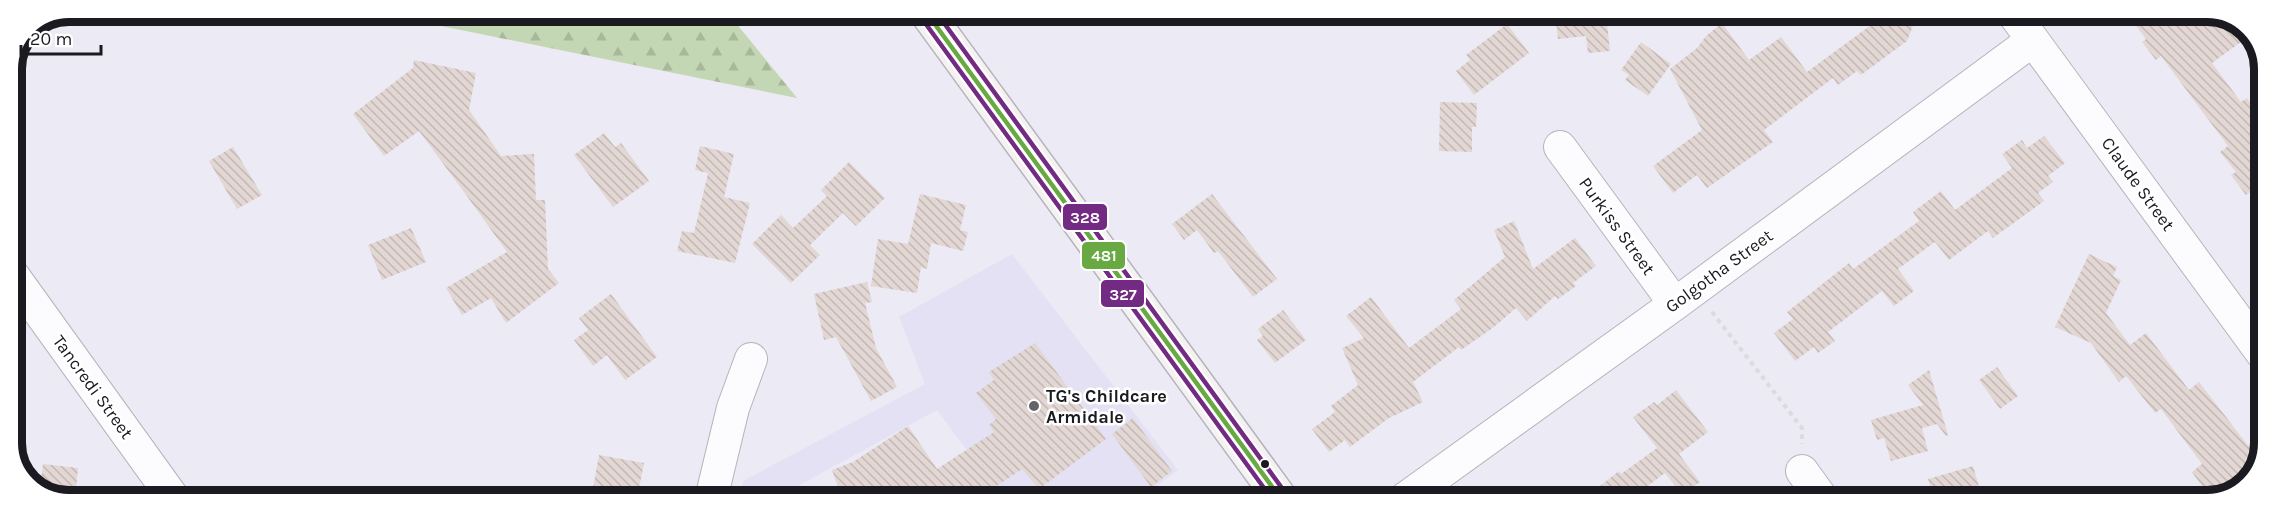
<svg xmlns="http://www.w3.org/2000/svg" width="2277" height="512" font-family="Karla,sans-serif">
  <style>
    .built { fill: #e4e1f4 }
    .forest { fill: url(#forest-firs) }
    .building { fill: url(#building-back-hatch) }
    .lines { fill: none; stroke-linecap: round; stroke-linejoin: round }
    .street-casing { stroke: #b5b4bb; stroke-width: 34 }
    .secondary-casing { stroke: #b5b4bb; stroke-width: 36 }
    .path { stroke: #dbdadd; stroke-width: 4; stroke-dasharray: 4.5 4.5; stroke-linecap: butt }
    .street { stroke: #fcfcfe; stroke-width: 32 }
    .secondary { stroke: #f5f1f2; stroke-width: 33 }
    .bus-1-casing { stroke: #fff; stroke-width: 9 }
    .bus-2-casing { stroke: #fff; stroke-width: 9 }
    .bus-3-casing { stroke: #fff; stroke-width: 9 }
    .bus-1 { stroke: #68aa41; stroke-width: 4.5 }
    .bus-2 { stroke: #732a82; stroke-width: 4.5 }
    .bus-3 { stroke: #732a82; stroke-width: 4.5 }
    .poi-dot { fill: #64636b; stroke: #fff; stroke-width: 2 }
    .bus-dot { fill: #1b1a20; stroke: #fff; stroke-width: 2 }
    .labels { text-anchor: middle; stroke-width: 5; stroke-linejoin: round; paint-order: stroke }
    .street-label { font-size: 18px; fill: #1b1a20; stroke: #fff }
    .poi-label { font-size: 18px; font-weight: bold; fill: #1b1a20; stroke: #fff; text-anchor: start }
    .rim { fill: none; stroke: #1b1a20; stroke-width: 8 }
    .line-badge { stroke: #fff; stroke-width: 2 }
    .badge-label { font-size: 16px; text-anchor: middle; font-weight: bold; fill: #fff }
  </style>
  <defs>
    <pattern id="forest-firs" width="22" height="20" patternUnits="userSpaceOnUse" patternTransform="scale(1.5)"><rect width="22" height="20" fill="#c4d7b4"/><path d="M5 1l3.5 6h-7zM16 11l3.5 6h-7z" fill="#a8b89a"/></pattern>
    <pattern id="building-back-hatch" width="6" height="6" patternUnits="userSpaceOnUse" patternTransform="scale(1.5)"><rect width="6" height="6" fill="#e3d7d4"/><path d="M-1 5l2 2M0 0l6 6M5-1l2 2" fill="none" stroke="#c2b8b6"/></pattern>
  </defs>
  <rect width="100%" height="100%" fill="#eceaf5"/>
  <path class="built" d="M1012,254L1178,470L1139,499H1003L937,410L774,499H742L743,481L925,384L899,317Z"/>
  <path class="forest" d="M372,12H727L797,98Z"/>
  <path class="building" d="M1555,13H1606L1610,51L1588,53L1586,36L1558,39Z
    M1876,13H1918L1907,41L1861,75L1857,71L1838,85L1833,78L1764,130L1773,142L1707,188L1697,175L1673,193L1653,166L1702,130L1670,69L1697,48L1706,36L1722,23L1749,60L1781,37L1807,72L1871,25Z
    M2126,13H2219L2251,31L2252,34L2212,63L2241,102L2247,98L2264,121V182L2246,195L2231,175L2236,172L2220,152L2228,146L2161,56L2156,60L2142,42L2146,39Z
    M1507,24L1529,53L1474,95L1456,71L1470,60L1466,55Z
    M1641,42L1671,64L1648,96L1625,80L1629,75L1621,70Z
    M414,60L476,73L469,110L501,156L534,154L536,200H545L548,269L559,283L506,323L491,298L462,315L446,288L507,252L464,192L419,131L384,156L353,114L413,68Z
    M1440,102L1477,103L1476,127H1472V152L1439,151Z
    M604,133L615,147L621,143L649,181L613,207L574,155Z
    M2044,136L2065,163L2048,176L2053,182L2038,193L2044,201L1993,238L1988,231L1949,260L1935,242L1898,269L1914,291L1894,306L1882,291L1828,332L1835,341L1818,353L1814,347L1795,361L1774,333L1793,319L1787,312L1849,263L1853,269L1919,221L1913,212L1941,191L1955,210L2012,168L2002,154L2022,140L2027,148Z
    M700,146L734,154L724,197L750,203L735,263L677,251L682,231L694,233L708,173L695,170Z
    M233,147L262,195L237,209L209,161Z
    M849,162L885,198L856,226L843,213L810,245L820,255L791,283L752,244L781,215L793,228L827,196L821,190Z
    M920,194L966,205L960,230L968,232L963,251L931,243L927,269L921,267L917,293L871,286L878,239L908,244Z
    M1212,194L1277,279L1253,297L1218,251L1214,253L1197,230L1184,240L1172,224Z
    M1514,221L1533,269L1575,238L1596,266L1573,283L1576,286L1558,299L1555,296L1527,321L1516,308L1494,327L1461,350L1459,347L1413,382L1423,402L1389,418L1350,447L1345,440L1329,452L1312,429L1335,412L1331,406L1358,385L1342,348L1364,338L1346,316L1371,297L1409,348L1461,309L1454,300L1505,257L1494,230Z
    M411,228L426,262L382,280L368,245Z
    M2089,254L2117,267L2113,276L2121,280L2106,313L2130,345L2146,333L2189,390L2199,382L2260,461L2245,486L2211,499L2192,472L2202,464L2161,409L2155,413L2126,376L2119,382L2091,343L2055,327Z
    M867,282L872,302L865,303L876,348L897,387L871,401L836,337L824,340L814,294Z
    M611,294L657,357L625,380L607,355L593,366L574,340L588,330L579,318Z
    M1283,310L1306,340L1275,363L1257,340L1263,336L1258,329Z
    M1035,343L1106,439L1039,489L1022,469L977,499H861L857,487L840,493L832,470L853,462L908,426L937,469L994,432L989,425L996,419L976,393L994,380L989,372Z
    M1997,367L2018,396L2000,409L1979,380Z
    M1929,370L1948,435L1946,436L1937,424L1922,428L1928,451L1891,461L1884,438L1877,440L1871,420L1923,405L1908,385Z
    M1676,390L1708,432L1679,454L1700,482L1682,495L1665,473L1629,500H1582L1619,471L1621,474L1657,448L1633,417L1654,402L1657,405Z
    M1133,418L1172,471L1151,487L1112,434Z
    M599,455L644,463L637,499H591Z
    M43,464L78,468L75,499H58L40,489Z
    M1973,466L1983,500H1934L1928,479Z"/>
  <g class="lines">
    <g class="street-casing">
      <path id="street" d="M2013,13L2264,356
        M1560,147L1675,304
        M12,274L174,499
        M1802,471L1823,500
        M711,499L733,408L751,359
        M1403,500L1675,304L2033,40"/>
    </g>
    <g class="secondary-casing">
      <path id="secondary" d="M926,12L1281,499"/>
    </g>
    <path class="path" d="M1712,312L1802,428V444"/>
    <use href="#street" class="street"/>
    <use href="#secondary" class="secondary"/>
    <g class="bus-1-casing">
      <path id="bus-1" d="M926,12L1281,499"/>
    </g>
    <g class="bus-2-casing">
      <path id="bus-2" d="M920,16L1272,499"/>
    </g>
    <g class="bus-3-casing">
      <path id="bus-3" d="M936,12L1287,495"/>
    </g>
    <use href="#bus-1" class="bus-1"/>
    <use href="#bus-2" class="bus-2"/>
    <use href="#bus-3" class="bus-3"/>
  </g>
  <circle class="poi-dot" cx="1034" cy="406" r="6"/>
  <circle class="bus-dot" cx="1265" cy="464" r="5"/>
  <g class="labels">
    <g class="street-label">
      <text transform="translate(2138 184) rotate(54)" y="6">Claude Street</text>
      <text transform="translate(1617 226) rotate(54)" y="6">Purkiss Street</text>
      <text transform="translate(1719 271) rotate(-36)" y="6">Golgotha Street</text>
      <text transform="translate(93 387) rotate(54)" y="6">Tancredi Street</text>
    </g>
    <g class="poi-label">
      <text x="1046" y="402">TG's Childcare<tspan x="1046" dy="21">Armidale</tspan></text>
    </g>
  </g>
  <path d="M0 0H2277V512H0ZM69 22H2207A47 47 0 0 1 2254 69V443A47 47 0 0 1 2207 490H69A47 47 0 0 1 22 443V69A47 47 0 0 1 69 22Z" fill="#fff" fill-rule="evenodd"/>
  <path class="rim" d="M69 22H2207A47 47 0 0 1 2254 69V443A47 47 0 0 1 2207 490H69A47 47 0 0 1 22 443V69A47 47 0 0 1 69 22Z"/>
  <g class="line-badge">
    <rect x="1062" y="203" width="46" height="28" rx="6" fill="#732a82"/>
    <rect x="1081" y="241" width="45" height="29" rx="6" fill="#68aa41"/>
    <rect x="1100" y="279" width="45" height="29" rx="6" fill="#732a82"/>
  </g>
  <g class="badge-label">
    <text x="1085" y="223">328</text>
    <text x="1104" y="261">481</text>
    <text x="1123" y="300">327</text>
  </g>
  <path d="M21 45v9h80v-9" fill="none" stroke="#1b1a20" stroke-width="3"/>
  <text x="30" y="45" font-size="18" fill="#1b1a20" stroke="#ffffff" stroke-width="4.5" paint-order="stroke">20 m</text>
</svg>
